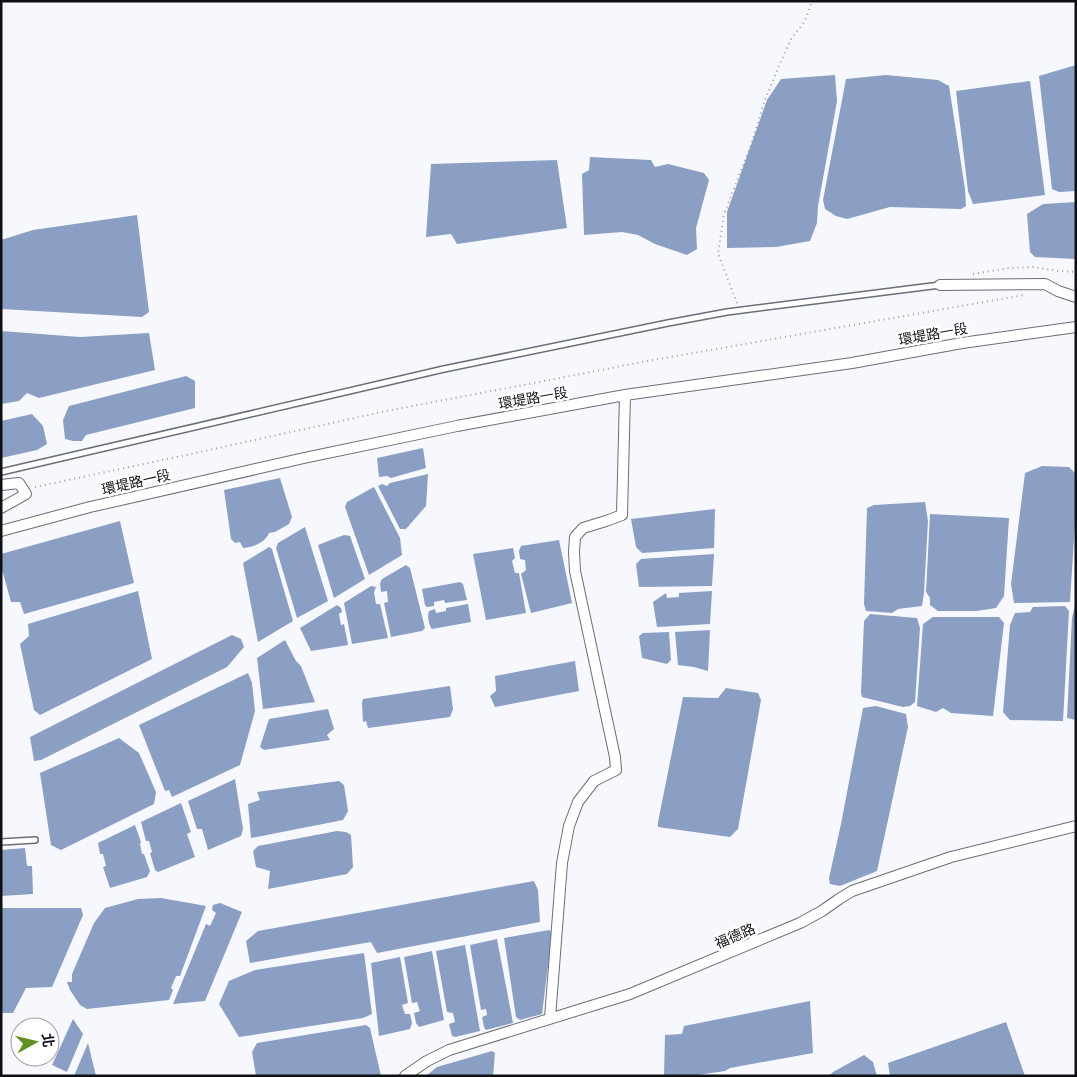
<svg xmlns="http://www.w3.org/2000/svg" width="1077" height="1077" font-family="'Source Serif 4','Noto Sans TC',serif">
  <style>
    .water { fill: #8b9ec4 }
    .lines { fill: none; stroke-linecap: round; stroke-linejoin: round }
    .service-casing { stroke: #6a6e75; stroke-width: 8 }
    .minor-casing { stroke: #6a6e75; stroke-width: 12 }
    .path { stroke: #9b9da2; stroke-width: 2; stroke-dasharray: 1 4; stroke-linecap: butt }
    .service { stroke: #fff; stroke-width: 5 }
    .minor { stroke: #fff; stroke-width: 10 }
    .labels { text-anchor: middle; stroke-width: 5; stroke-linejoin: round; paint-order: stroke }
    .street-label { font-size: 14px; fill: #0f1114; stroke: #fff }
  </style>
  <rect width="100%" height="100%" fill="#f6f8fe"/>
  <path class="water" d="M1076,65V191L1059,192L1052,189L1039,76Z
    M835,75L837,101L818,206L817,223L810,241L776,247L727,248V212L767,100L781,79Z
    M886,75L938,80L949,86L965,189L966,206L961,209L890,207L847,219L836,216L825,209L823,200L846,79Z
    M1030,81L1045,195L973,204L968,191L956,91Z
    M590,157L651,160L655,167L668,164L704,173L709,180L696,228L697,249L687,255L655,244L638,235L622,232L584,235L582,174L589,170Z
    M557,160L567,228L457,244L451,234L426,237L431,164Z
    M1076,202V259L1035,257L1030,252L1027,214L1043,204Z
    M137,215L149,312L142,317L1,309V240L33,230Z
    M1,331L80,337L149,333L155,370L39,398L27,393L19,401L1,404Z
    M186,376L195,381V408L86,435L82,441H73L65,439L63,420L69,406Z
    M32,414L43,426L47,444L37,450L1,458V421Z
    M423,448L426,468L391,478L387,476L379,477L377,458Z
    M1042,466L1069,467L1076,474V506L1070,602L1014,603L1011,584L1025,473Z
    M428,474L426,506L406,529H400L378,486L382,484L387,486L390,483Z
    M280,478L292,517L289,524L275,532L269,533C265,543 253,547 243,548L240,542L235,543L231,539L224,490Z
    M374,487L400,538L402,555L369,575L345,507L347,502Z
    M925,502L928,521L924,593L922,606L898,609L892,613L866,611L864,604L867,508L874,505Z
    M715,509L714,548L642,553L636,547L631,519Z
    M930,514L1009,518L1004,596L996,608L976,611H938L930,605V598L926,592Z
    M120,521L134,583L24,614L20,602H11L1,566V554Z
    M305,527L328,601L297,618L276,548L278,543Z
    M344,535L350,536L365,579L334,598L318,545Z
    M559,540L572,603L531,613L521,574L526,570L525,560L520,559L519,551L521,546Z
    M269,547L272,549L293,621L258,642L243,563Z
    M513,548L515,558L512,561L515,573H519L526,613L486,620L473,554Z
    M714,554L712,586L639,587L636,564L641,559Z
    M406,565L410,568L425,628L422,631L391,637L384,603L388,602L387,591L381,592L380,583L382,579Z
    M460,582L463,584L467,600L445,603L444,600L434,602V606L427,607L425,605L422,589Z
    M371,586L376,587L374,592L376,604H380L388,638L352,644L344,603Z
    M138,591L152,659L40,715L34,710L20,644L29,636L28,624Z
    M712,591L710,624L657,627L653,602L666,593L667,598L679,597V593Z
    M468,604L471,622L432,629C429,625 427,616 429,611L435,609L436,613L446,611V608Z
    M337,605L341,608L342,612L339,614L341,625L344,624L348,645L311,651L300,628Z
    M1075,605L1076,720L1067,718L1072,618Z
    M1065,606L1069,611L1063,721L1010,720L1003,712L1010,625L1015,613L1030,612L1033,607Z
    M870,614L917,618L920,628L915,702L910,706L903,707L862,697L861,693L864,621Z
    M933,617H999L1004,623L993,716L951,713L943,708L936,712L917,706L923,624Z
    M710,630L708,671L694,667L678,665L675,632Z
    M669,632L671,660L667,664L642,658L639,636L643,633Z
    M232,635L241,639L244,647L227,667L41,760L34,761L30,737Z
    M285,640L296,661L301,666L315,702L263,709L257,658Z
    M575,661L579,691L495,707L490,696L496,691L495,676Z
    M248,673L252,683L255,711L240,765L172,797L169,790L165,791L139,725Z
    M450,686L453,709L450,717L368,728L366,721L363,722L362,703L363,699Z
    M726,688L758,693L761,700L738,829L730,837L658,827V822L683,697L718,698Z
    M876,706L906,714L908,727L877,871L840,886L830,884L829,878L841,824L863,708Z
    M328,709L334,729L327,735L330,740L264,750L260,747L269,719Z
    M119,738L139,753L156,792L154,804L61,850L51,845L40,773Z
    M235,779L243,829L241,836L208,850L202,829H197L188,801Z
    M339,781L344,785L348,811L343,820L251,838L248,804L260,800L257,792Z
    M181,803L191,832L187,834L195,857L158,872L155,870L150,853L152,852L149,841H146L141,822Z
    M135,825L141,842L140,844L142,854H144L150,871L147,877L110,888L103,867L106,866L103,854H100L98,843Z
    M337,831L346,832L351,835L353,867L347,874L268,889L270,871L256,867L253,851L258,846Z
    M25,848L27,866H32L33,894L1,896V850Z
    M534,881L538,890L540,922L377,953L371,942L250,963L246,941L258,931Z
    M161,898L206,906L180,976H176L171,988L173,990L169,1000L87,1009L80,1005L70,990L67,982H72V974L94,923L105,908L138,899Z
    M220,903L242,912L205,1001L173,1004L206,924L210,926L216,913L212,910L213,905Z
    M1,908H81L83,915L52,987L26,988L13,1013H1Z
    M549,930L552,933L542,1014L520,1020L516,1017L504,938Z
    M497,939L513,1023L486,1030L484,1027L482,1017L487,1015L486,1009L481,1010L470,945Z
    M465,945L480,1031L455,1037L452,1036L449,1024L455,1022L453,1013L447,1012L436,951Z
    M432,951L444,1020L419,1027L416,1023L414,1013L420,1011L417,1002L412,1003L404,957Z
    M364,953L372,1014L363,1018L239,1037L219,1004L229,981L255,970Z
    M400,957L408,1003L402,1005L405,1014H410L412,1023L410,1029L379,1036L371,963Z
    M810,1001L813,1053L730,1068L725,1071L690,1076H664L665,1035L682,1034L684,1026Z
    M73,1019L83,1034L67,1072L52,1065Z
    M1006,1022L1025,1076H890L888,1063Z
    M366,1025L370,1028L381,1076H256L252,1052L257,1043Z
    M88,1043L96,1076H74Z
    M492,1051L495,1053L493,1076H426L437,1067Z
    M864,1055L873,1062L877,1076H829L833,1072Z"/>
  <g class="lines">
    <g class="service-casing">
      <path id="service" d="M1,472L444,369L668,323L727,312L940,285
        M1,842L35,840"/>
    </g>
    <g class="minor-casing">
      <path id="minor" d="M940,285L1045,284L1058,291L1076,297
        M1,485L19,483L26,494L1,508
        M1,531L90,507L304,458L457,426L625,395L852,363L962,343L1076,327
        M550,1018L562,863L569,826L578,802L594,781L616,770L615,757L575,571L574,552L575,537L583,528L606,521L622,515L625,395
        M405,1076L427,1061L449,1050L630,994L800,923L822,911L839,899L852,891L951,857L1076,826"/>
    </g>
    <path class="path" d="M973,274L1009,268L1033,267L1058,271L1076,272
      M737,303L718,254L724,214L751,145L765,100L779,66L791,39L805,21L812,1
      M35,487L191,454L391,410L524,385L642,362L1024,295"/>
    <use href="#service" class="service"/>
    <use href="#minor" class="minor"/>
  </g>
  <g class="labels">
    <g class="street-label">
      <text transform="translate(933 334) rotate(-10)" y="5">環堤路一段</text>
      <text transform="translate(533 398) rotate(-10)" y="5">環堤路一段</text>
      <text transform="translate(136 482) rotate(-13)" y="5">環堤路一段</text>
      <text transform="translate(735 936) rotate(-23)" y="5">福德路</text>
    </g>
  </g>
  <rect width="1077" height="1077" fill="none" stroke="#0f1114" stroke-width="5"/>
  <g transform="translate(35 1042) rotate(82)"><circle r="24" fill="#ffffff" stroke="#9fa0a1"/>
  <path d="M0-4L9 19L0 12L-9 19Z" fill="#629024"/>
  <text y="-8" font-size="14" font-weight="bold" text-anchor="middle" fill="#0f1114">北</text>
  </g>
</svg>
